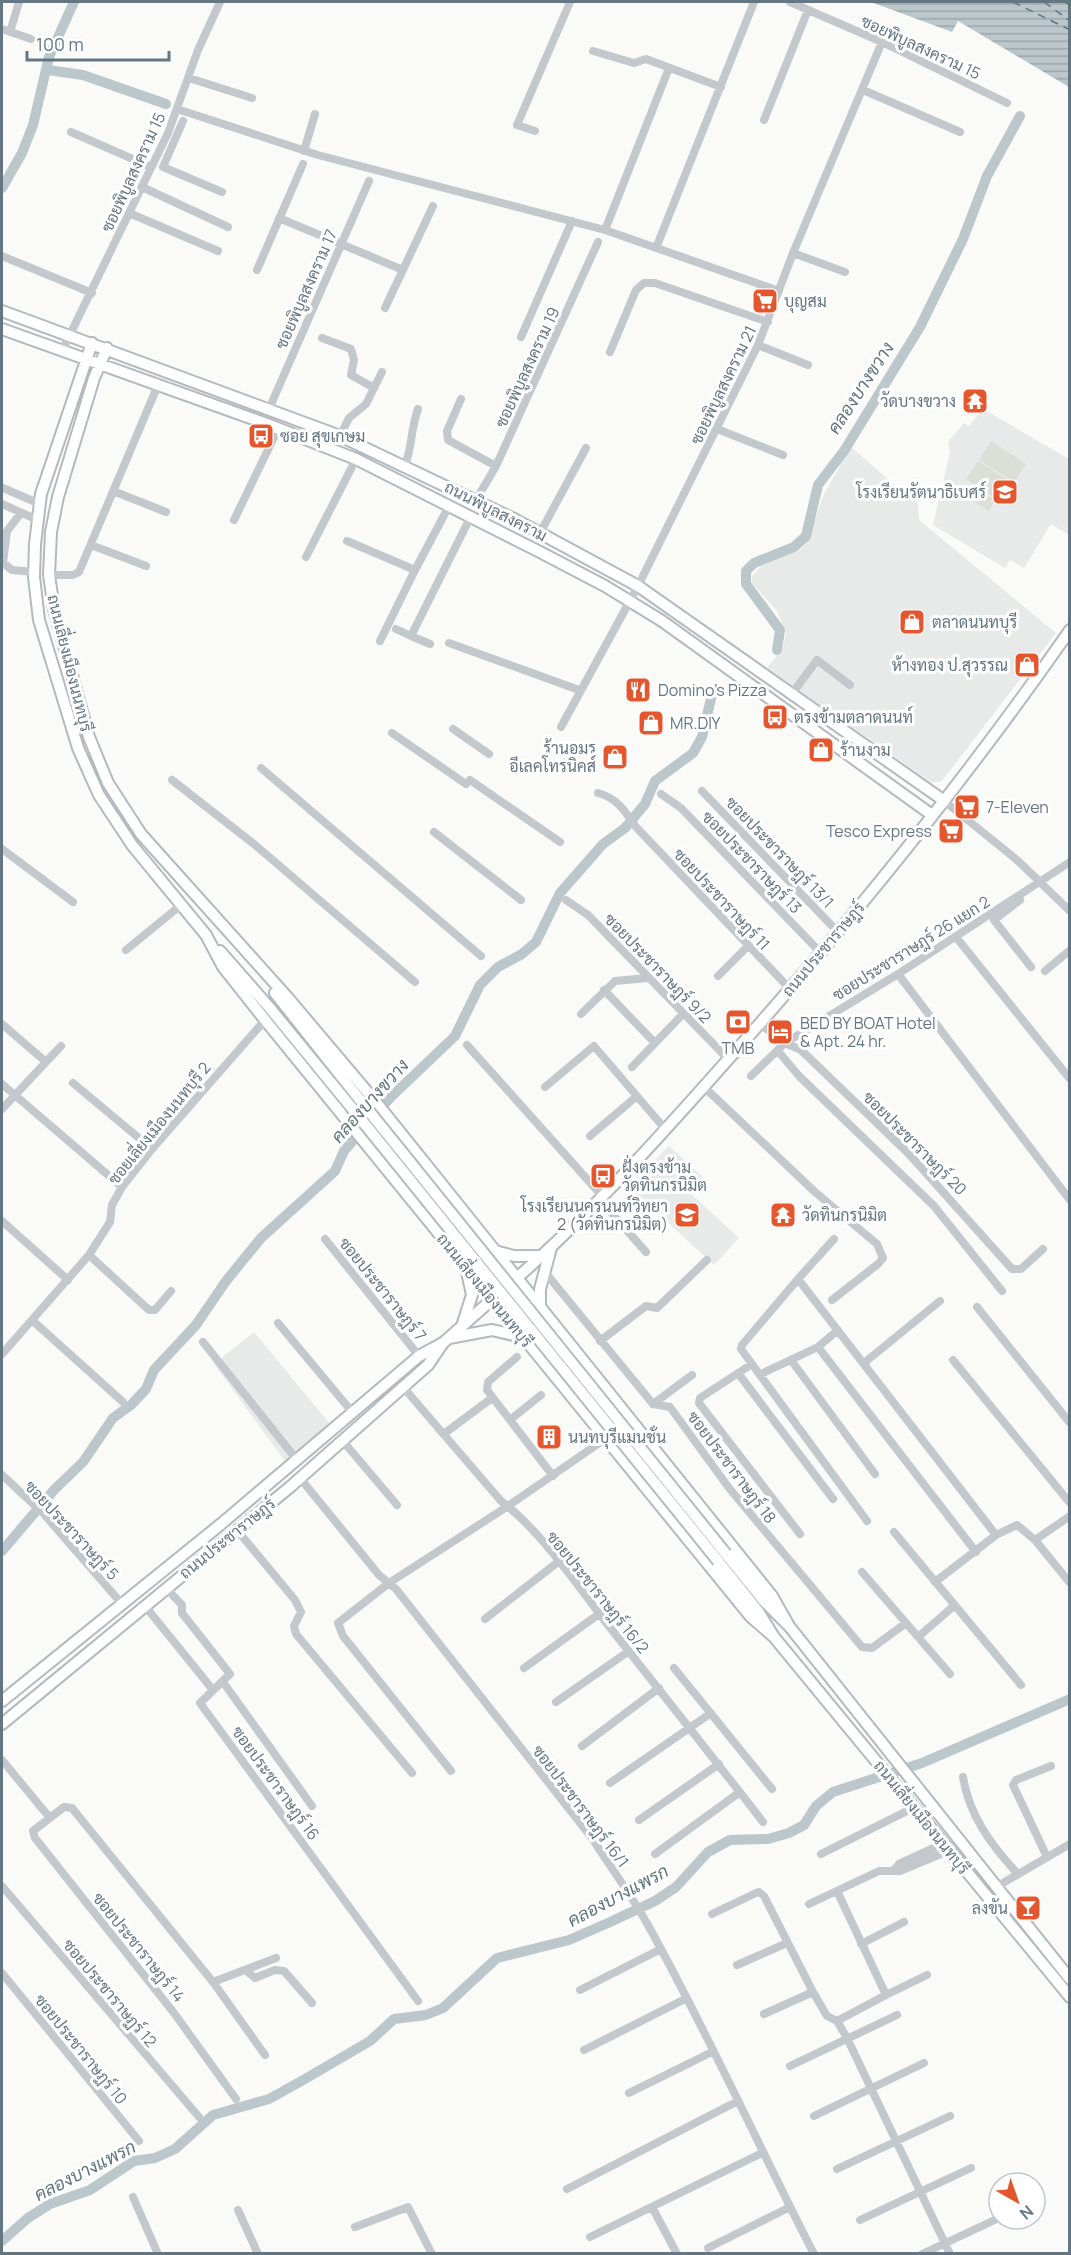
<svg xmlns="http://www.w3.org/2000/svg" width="1071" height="2255" font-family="Manrope,Sarabun,sans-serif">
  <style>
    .built { fill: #e8e9e9 }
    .garden { fill: #dadfd7 }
    .water { fill: url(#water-rules) }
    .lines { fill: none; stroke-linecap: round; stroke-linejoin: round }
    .canal { stroke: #bbc7cb; stroke-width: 10 }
    .ferry { stroke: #60757c; stroke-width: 1.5; stroke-dasharray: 8 6; stroke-linecap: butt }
    .secondary-casing { stroke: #b3babf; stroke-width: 14 }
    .minor { stroke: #c3c8cc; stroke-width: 8 }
    .secondary { stroke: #fff; stroke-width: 10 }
    .secondary-bridge-casing { stroke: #b3babf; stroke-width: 14; stroke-linecap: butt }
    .secondary-bridge { stroke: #fff; stroke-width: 10 }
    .labels { text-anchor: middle; stroke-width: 6; stroke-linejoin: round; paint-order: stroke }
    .street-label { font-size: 16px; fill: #657683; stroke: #fff }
    .poi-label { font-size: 16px; fill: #657683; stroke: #fff; text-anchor: start }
    .water-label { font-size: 18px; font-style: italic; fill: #60757c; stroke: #fff }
  </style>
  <defs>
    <pattern id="water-rules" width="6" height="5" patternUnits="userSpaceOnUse" patternTransform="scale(1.5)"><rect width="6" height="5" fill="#bbc7cb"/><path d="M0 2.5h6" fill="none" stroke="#9ca6aa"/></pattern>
  </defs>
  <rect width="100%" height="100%" fill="#fafaf8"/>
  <path class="built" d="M983,409L1069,459V535L1051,524L1024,568L1010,560L1005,568L933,525L950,453L948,442L964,423L969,426Z
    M851,447L918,505L919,520L1056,633L941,782H931L767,668L783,648L786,633L777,611L752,583V577L761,566L800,550L808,540L824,494Z
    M669,1146L702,1176L689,1192L739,1238L714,1265L629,1187Z
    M254,1332L330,1424L287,1464L214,1364Z"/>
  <path class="garden" d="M991,441L1026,464L1014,482L979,460Z
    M978,461L1013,483L1001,502L966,479Z
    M973,486L995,500L989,511L966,497Z"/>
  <path class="water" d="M871,2H1069V87L958,21L952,32Z"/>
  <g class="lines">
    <path class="canal" d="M48,70L83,75L166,104
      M2,188L22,153L33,125L49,57L74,2
      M777,650L780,630L746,584V571L754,563L794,547L806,536L818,485L844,451L920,327L963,239L987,176L1020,116
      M2,1551L54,1490L83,1462L113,1418L131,1405L146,1389L154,1370L196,1325L226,1281L261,1238L335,1171L344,1151L390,1098L455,1036L480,985L498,967L522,954L536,942L560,893L603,844L625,828L645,804L655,781L693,753L702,737L713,690
      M2,2241L28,2218L50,2204L90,2190L134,2161L155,2158L175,2149L213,2115L269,2099L305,2079L370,2041L394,2019L426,2015L443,2008L497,1958L569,1940L608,1923L655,1901L676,1887L708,1852L730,1840L768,1839L789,1833L804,1825L816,1806L833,1792L922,1763L1070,1699"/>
    <path class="ferry" d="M1013,2L1070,30
      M1044,2L1070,21
      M1065,2L1070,5"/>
    <g class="secondary-casing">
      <path id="secondary" d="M2,311L340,436L512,518L638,586L943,800
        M2,329L267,424L356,459L538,551L605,586L662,621L932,815
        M92,343L41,494L35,544L34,577L39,620L78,748L99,795L132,845L206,935L223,967L265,1020L751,1617L774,1637
        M107,348L94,378L58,497L51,532L49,575L54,609L89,737L108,783L141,834L288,998L375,1101L772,1596L789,1626
        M220,951L269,1007L351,1107
        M275,993L360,1100
        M495,1251L514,1256H541
        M511,1283C592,1213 661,1135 732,1055C852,920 967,778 1070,630
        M540,1309V1289L551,1248
        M463,1323L472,1295L467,1272
        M449,1338L492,1330L522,1337
        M726,1554L765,1602L789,1626L1070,1979
        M718,1561L758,1611L774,1637L1070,1997
        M2,1701L221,1524L419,1356L443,1343L497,1295
        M2,1724L290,1487L428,1365L443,1343"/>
    </g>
    <path class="minor" d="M790,2L882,42L1007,103
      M2,29L31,39
      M10,32L19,2
      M593,51L634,63L646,59L721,87
      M189,78L252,98
      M863,90L960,132
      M177,109L318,155L605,230L779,291
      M764,120L808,10
      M183,121L163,167L222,192
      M535,131L517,125L570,2
      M71,132L151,167
      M304,151L315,114
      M142,187L228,227
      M129,213L218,251
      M279,218L403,270
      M605,230L669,68
      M656,248L754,2
      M793,253L845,272
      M2,256L92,293
      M257,270L303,164
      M385,308L433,206
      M521,337L572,221
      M322,338L351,349L354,360L351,375L374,388
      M758,345L808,365
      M62,351L168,133L198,50L220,2
      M610,352L636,290L644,283H655L768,322
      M461,399L447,431L448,440L496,466
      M269,409L369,181
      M717,429L783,455
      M340,436L349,418L366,404L382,372
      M405,466C412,447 411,428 418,409
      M3,488L40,504
      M113,491L166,512
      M476,500L496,466L598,242
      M2,504L38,520
      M21,513L7,531L3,563L12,570L34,572
      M234,520L278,429
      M540,533L586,448
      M347,541L415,570L449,506
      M91,545L146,566
      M306,557L356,459
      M49,575H73L79,572L158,385
      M396,629L411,636
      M380,641L415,570
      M449,643L579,690
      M430,644L411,636L471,516
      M791,695L817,660L850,685
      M561,727L638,586L758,345L793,253L882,42
      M453,729L489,754
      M392,733L466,784
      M261,768L481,956
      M172,780L254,844L415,982
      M470,780L560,842
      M702,791L838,932
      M598,793C617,798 625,811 636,827L790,989
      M661,794L681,808L821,953
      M943,800L1017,860L1070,911
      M434,832L521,900
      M2,849L73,902
      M566,900L588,915L728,1059
      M1020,900L994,920L1031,967
      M956,937L1070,1079
      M126,950L181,905
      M1045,971L1070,950
      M898,974L1070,1200
      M718,976L748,946
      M604,990L655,1043
      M581,1014L615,981L648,978
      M2,1024L46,1062
      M760,1024L785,1043L801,1050L908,1153L1012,1269H1021L1043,1249
      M467,1045L603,1197
      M778,1051L799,1076L934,1206L1002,1291
      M632,1067L683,1014
      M751,1076L785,1043L898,974L1070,862
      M73,1083L152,1149
      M2,1084L122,1187
      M545,1087L594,1046L666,1130
      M704,1087L815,1192L877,1244L883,1258L878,1264L832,1300
      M2,1109L61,1046
      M590,1136L637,1096
      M600,1200L646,1252
      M2,1221L68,1280
      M325,1239L419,1356
      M834,1239L798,1279L996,1535
      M89,1255L149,1310H155L171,1291
      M544,1271L653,1404L670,1407L729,1488L862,1647L872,1648L906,1623
      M798,1279L742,1345L741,1349L867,1521
      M977,1307L1070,1423
      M33,1321L123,1402
      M278,1323L353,1413
      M838,1330L818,1347L976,1552
      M600,1341L646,1306L657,1308L707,1260
      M203,1342L297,1460
      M2,1354L89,1255L110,1222L112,1205L122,1187L152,1149L265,1020
      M517,1357L488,1382L487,1390L553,1476
      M791,1360L875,1474
      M953,1360L1070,1503
      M864,1363L940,1301
      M752,1364L700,1398L699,1403L800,1534
      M738,1373L833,1499
      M761,1374L818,1347
      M403,1387L501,1501C540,1530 578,1586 608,1625C660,1691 712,1756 763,1822
      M653,1404L692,1375
      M510,1420L541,1395
      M445,1433L492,1398
      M342,1440L397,1505
      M2,1475L43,1513L122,1604
      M300,1478L379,1575L396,1589L592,1838C611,1868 632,1896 649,1927C708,2033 758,2145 814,2254
      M237,1530L295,1600L301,1612L294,1626L296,1634L412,1773
      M894,1532L1021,1685
      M1035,1540L1070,1516
      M862,1572L950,1674
      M935,1582L996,1535L1017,1525L1035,1540L1070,1583
      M166,1588L182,1605V1613L230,1674L200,1703L418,2001
      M145,1606L213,1690
      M485,1619L558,1562
      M918,1637L955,1605
      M524,1668L599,1614
      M674,1668L772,1789
      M223,1682L312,1806
      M556,1702L629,1651
      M582,1746L659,1688
      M2,1760L50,1818
      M451,1771L343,1636L338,1623L389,1583L508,1506L605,1439
      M963,1777C969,1815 991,1845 1017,1873
      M610,1783L711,1713
      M639,1820L719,1764
      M655,1854L740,1792
      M821,1854L913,1808
      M1047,1857L1013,1785L1016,1780L1051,1766
      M894,1870L899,1864L942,1844
      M2,1886L199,2117
      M996,1887L1070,1844
      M837,1891L886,1995L837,2021
      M809,1904L879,1871H900L948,1851
      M712,1914L756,1893L759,1892L764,1896L813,1992L827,2016L837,2021L847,2038L950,2254
      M861,1944L904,1922
      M737,1965L787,1943
      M245,1970L255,1978L275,1970L284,1971L312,2003
      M2,1973L139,2141
      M213,1982L276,1958
      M580,1990L661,1949
      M886,1995L927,1975
      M764,2014L813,1992
      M584,2050L687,1998
      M790,2066L897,2015
      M629,2093L712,2052
      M236,2099L174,2013L35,1838L33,1831L64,1807L72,1808L213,1982L265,2055
      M814,2116L924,2063
      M837,2169L950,2116
      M567,2189L736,2102
      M133,2197L158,2254
      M652,2207L677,2254
      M238,2210L258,2254
      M860,2220L971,2168
      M355,2227L408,2207L432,2254
      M590,2237L762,2153
      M708,2248L790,2207
      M922,2254L999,2218"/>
    <use href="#secondary" class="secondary"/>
    <g class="secondary-bridge-casing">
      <path id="secondary-bridge" d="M360,1100L726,1554
        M351,1107L718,1561"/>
    </g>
    <use href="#secondary-bridge" class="secondary-bridge"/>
  </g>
  <defs>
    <g id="supermarket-square" transform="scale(1.35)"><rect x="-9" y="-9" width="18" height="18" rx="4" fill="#e4572e" stroke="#fff"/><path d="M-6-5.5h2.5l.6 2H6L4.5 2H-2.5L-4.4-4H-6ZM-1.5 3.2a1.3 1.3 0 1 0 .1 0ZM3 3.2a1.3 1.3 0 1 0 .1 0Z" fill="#fff"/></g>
    <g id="temple-square" transform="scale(1.35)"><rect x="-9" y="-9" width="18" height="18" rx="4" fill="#e4572e" stroke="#fff"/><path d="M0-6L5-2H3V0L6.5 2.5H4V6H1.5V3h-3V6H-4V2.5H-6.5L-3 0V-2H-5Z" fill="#fff"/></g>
    <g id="bus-square" transform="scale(1.35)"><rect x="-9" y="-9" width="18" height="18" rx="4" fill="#e4572e" stroke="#fff"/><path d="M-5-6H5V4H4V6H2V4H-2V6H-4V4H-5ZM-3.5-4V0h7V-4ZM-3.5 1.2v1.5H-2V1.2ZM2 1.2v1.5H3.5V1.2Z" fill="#fff"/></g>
    <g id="school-square" transform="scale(1.35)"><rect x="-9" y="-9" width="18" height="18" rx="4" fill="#e4572e" stroke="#fff"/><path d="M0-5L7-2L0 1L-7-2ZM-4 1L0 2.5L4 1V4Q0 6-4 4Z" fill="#fff"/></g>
    <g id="shop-square" transform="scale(1.35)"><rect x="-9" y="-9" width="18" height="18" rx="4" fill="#e4572e" stroke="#fff"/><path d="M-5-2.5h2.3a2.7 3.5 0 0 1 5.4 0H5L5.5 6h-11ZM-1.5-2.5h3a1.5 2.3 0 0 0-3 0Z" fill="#fff"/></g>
    <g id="restaurant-square" transform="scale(1.35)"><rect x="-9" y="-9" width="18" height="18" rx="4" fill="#e4572e" stroke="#fff"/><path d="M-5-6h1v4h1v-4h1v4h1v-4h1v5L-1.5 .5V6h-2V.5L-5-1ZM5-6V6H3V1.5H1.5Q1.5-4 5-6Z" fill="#fff"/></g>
    <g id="bank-square" transform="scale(1.35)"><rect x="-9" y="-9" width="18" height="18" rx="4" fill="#e4572e" stroke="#fff"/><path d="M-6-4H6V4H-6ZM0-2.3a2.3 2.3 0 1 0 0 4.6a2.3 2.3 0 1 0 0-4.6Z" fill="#fff"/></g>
    <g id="hotel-square" transform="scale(1.35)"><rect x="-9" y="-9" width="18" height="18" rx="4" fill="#e4572e" stroke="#fff"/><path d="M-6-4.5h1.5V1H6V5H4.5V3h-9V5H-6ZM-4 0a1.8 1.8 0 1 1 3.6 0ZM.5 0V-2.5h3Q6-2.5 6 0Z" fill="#fff"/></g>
    <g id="building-square" transform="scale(1.35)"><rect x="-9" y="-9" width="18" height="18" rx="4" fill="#e4572e" stroke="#fff"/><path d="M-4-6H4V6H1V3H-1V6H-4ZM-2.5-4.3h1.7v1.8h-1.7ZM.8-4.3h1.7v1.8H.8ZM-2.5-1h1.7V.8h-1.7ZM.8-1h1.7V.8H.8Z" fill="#fff"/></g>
    <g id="bar-square" transform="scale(1.35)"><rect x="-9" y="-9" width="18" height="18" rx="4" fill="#e4572e" stroke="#fff"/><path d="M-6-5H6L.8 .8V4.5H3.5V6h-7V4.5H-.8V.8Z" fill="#fff"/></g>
  </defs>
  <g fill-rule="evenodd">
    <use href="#supermarket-square" x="765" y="301"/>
    <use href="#temple-square" x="975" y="401"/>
    <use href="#bus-square" x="261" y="436"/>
    <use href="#school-square" x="1005" y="492"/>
    <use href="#shop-square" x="912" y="622"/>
    <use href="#shop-square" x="1027" y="665"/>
    <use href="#restaurant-square" x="638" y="690"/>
    <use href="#bus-square" x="775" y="717"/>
    <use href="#shop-square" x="651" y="723"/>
    <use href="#shop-square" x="821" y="750"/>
    <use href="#shop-square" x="615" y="757"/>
    <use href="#supermarket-square" x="967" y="807"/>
    <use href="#supermarket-square" x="951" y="831"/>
    <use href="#bank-square" x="738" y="1022"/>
    <use href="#hotel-square" x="780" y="1032"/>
    <use href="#bus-square" x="603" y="1176"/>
    <use href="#school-square" x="687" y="1215"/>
    <use href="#temple-square" x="783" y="1215"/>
    <use href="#building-square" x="549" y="1437"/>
    <use href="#bar-square" x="1028" y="1908"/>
  </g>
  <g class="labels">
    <g class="street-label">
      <text transform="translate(921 47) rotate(25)" y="6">ซอยพิบูลสงคราม 15</text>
      <text transform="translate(133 172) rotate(-65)" y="6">ซอยพิบูลสงคราม 15</text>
      <text transform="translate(306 289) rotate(-66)" y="6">ซอยพิบูลสงคราม 17</text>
      <text transform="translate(527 367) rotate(-65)" y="6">ซอยพิบูลสงคราม 19</text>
      <text transform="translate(723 385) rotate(-64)" y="6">ซอยพิบูลสงคราม 21</text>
      <text transform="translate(496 511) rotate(27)" y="6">ถนนพิบูลสงคราม</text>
      <text transform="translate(70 663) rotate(76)" y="6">ถนนเลี่ยงเมืองนนทบุรี</text>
      <text transform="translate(780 852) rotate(46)" y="6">ซอยประชาราษฎร์ 13/1</text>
      <text transform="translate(752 862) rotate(46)" y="6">ซอยประชาราษฎร์ 13</text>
      <text transform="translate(722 899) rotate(47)" y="6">ซอยประชาราษฎร์ 11</text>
      <text transform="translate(911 948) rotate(-32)" y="6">ซอยประชาราษฎร์ 26 แยก 2</text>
      <text transform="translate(823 949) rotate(-50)" y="6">ถนนประชาราษฎร์</text>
      <text transform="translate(658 968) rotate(46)" y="6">ซอยประชาราษฎร์ 9/2</text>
      <text transform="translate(159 1123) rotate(-51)" y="6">ซอยเลี่ยงเมืองนนทบุรี 2</text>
      <text transform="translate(915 1143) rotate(45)" y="6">ซอยประชาราษฎร์ 20</text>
      <text transform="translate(383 1289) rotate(51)" y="6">ซอยประชาราษฎร์ 7</text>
      <text transform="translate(485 1290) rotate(51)" y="6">ถนนเลี่ยงเมืองนนทบุรี</text>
      <text transform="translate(732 1467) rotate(53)" y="6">ซอยประชาราษฎร์ 18</text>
      <text transform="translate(72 1530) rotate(47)" y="6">ซอยประชาราษฏร์ 5</text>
      <text transform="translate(227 1538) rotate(-39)" y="6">ถนนประชาราษฎร์</text>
      <text transform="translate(598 1592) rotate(51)" y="6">ซอยประชาราษฎร์ 16/2</text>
      <text transform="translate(276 1783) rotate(54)" y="6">ซอยประชาราษฎร์ 16</text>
      <text transform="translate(581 1806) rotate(53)" y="6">ซอยประชาราษฎร์ 16/1</text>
      <text transform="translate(922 1817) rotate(51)" y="6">ถนนเลี่ยงเมืองนนทบุรี</text>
      <text transform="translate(139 1947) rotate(51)" y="6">ซอยประชาราษฏร์ 14</text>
      <text transform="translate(110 1993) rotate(50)" y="6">ซอยประชาราษฏร์ 12</text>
      <text transform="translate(81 2049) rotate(51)" y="6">ซอยประชาราษฏร์ 10</text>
    </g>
    <g class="poi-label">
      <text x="784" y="307">บุญสม</text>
      <text x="956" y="407" text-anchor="end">วัดบางขวาง</text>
      <text x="280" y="442">ซอย สุขเกษม</text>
      <text x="986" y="498" text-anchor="end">โรงเรียนรัตนาธิเบศร์</text>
      <text x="932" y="628">ตลาดนนทบุรี</text>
      <text x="1008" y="671" text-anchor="end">ห้างทอง ป.สุวรรณ</text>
      <text x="658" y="696">Domino's Pizza</text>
      <text x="794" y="723">ตรงข้ามตลาดนนท์</text>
      <text x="670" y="729">MR.DIY</text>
      <text x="596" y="754" text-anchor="end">ร้านอมร<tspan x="596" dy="18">อีเลคโทรนิคส์</tspan></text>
      <text x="840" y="756">ร้านงาม</text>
      <text x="986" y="813">7-Eleven</text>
      <text x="932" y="837" text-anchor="end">Tesco Express</text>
      <text x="800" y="1029">BED BY BOAT Hotel<tspan x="800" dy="18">&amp; Apt. 24 hr.</tspan></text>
      <text x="738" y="1054" text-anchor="middle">TMB</text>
      <text x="622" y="1173">ฝั่งตรงข้าม<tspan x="622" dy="18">วัดทินกรนิมิต</tspan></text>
      <text x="668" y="1212" text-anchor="end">โรงเรียนนครนนท์วิทยา<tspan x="668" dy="18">2 (วัดทินกรนิมิต)</tspan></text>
      <text x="802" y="1221">วัดทินกรนิมิต</text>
      <text x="568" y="1443">นนทบุรีแมนชั่น</text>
      <text x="1008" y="1914" text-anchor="end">ลงขัน</text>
    </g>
    <g class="water-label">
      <text transform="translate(861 388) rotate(-57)" y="6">คลองบางขวาง</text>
      <text transform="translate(370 1101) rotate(-48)" y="6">คลองบางขวาง</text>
      <text transform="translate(618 1896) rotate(-28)" y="6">คลองบางแพรก</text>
      <text transform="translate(85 2171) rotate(-27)" y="6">คลองบางแพรก</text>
    </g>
  </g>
  <rect width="1071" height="2255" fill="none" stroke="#657683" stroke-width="6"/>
  <g transform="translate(1017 2201) rotate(140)"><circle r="28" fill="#ffffff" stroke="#c1c8cd" stroke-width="1.5"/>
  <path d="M0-4.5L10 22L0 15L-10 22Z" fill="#e4572e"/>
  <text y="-9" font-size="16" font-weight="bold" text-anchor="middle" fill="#657683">N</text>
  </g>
  <path d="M27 51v9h142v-9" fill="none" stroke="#657683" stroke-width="3"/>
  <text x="36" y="51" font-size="18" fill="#657683" stroke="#ffffff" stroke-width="4.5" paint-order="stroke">100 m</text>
</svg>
